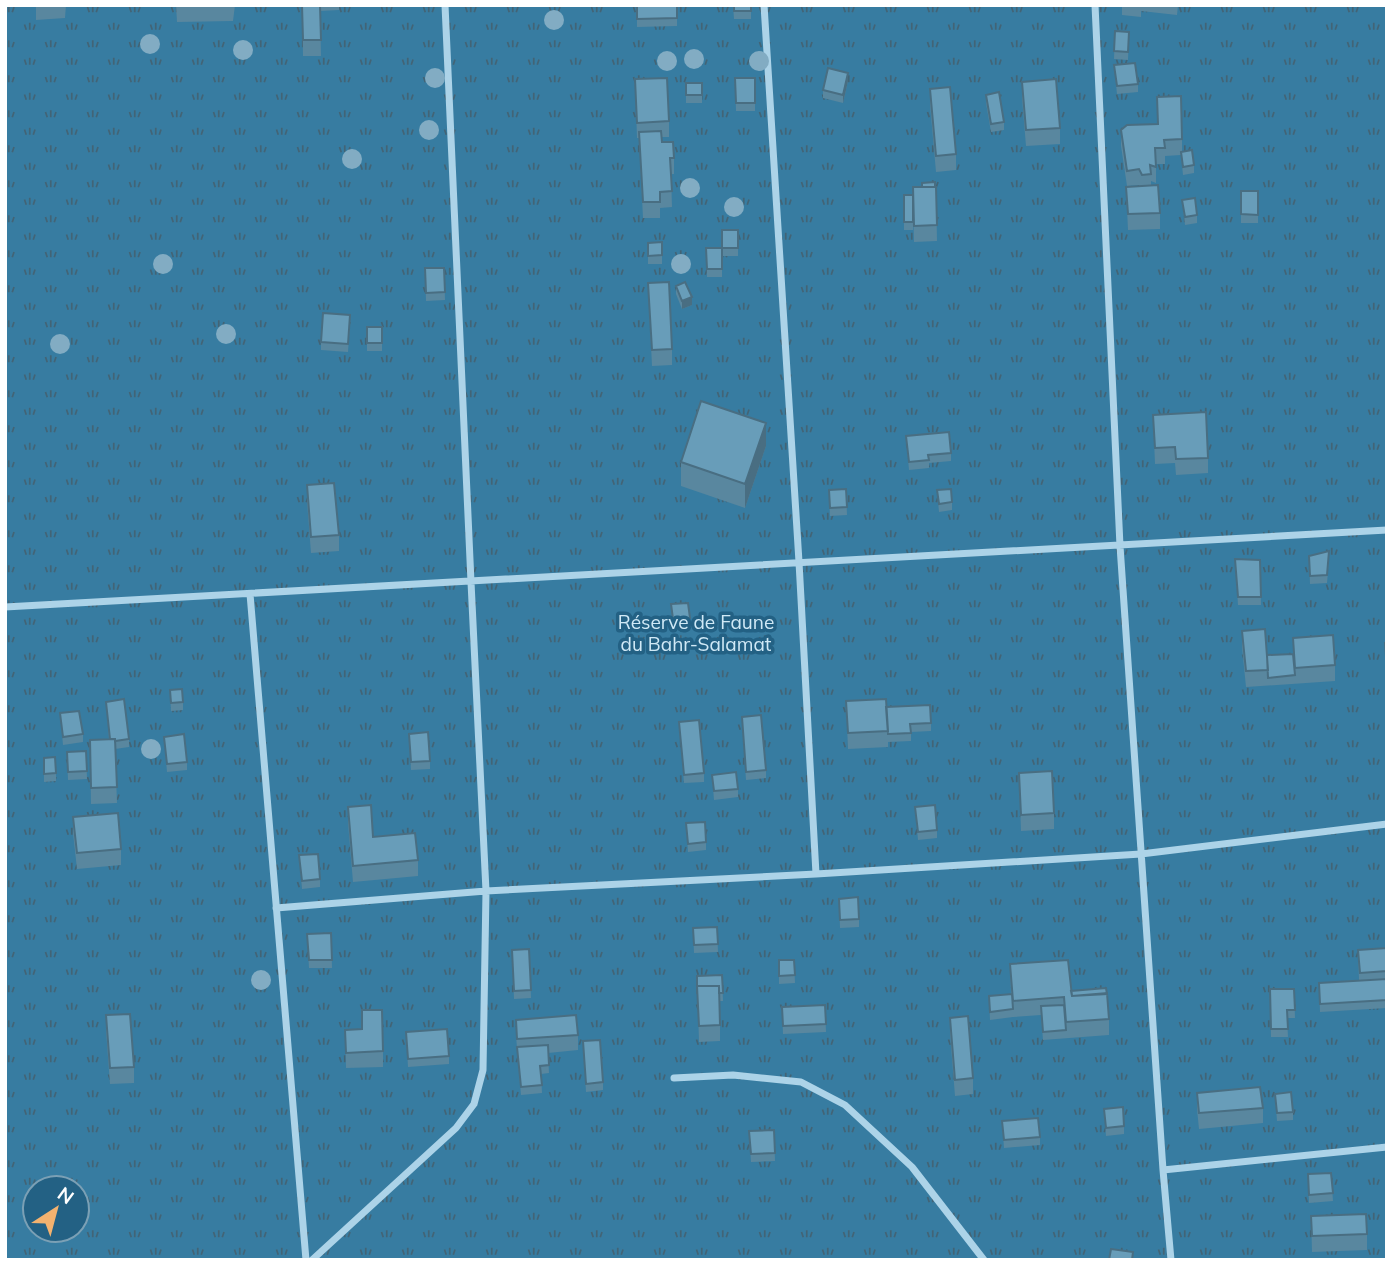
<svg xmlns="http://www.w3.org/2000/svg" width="1392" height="1265" font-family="Mulish,sans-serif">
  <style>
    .park { fill: url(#park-tufts); fill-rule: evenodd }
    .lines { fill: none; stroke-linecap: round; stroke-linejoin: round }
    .minor { stroke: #acd3e8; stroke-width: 7 }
    .tree { fill: #82acc3 }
    .wall { fill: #59879f }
    .shaded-wall { fill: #496e82 }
    .building { fill: #689db9; stroke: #496e82; stroke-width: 2 }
    .labels { text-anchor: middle; stroke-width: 7; stroke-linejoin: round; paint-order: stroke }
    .park-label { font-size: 19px; fill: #d0e9f6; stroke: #236184 }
  </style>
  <defs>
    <pattern id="park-tufts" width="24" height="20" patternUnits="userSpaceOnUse" patternTransform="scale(1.75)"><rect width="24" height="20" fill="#377ca1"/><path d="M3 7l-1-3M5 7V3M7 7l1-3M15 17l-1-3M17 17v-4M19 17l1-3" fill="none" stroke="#426476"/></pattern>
  </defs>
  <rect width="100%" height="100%" fill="#236184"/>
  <path class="park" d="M5,5H1387V1260H5ZM35,1188H77V1230H35Z"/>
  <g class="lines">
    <path class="minor" d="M764,5L799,562L816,874
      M1095,5L1120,546L1163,1170L1171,1260
      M250,594L306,1260
      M5,607L1387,530
      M276,908L486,891L816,874L1141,854L1387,824
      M674,1078L733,1075L801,1082L845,1105L912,1167L984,1260
      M1163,1170L1387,1147
      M312,1260L456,1128L474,1104L483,1070L486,891L471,582L445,5"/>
  </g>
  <g class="tree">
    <circle cx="554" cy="20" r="10"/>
    <circle cx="150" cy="44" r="10"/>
    <circle cx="243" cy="50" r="10"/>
    <circle cx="694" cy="59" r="10"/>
    <circle cx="667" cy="61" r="10"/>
    <circle cx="759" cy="61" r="10"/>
    <circle cx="435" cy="78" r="10"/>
    <circle cx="429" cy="130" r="10"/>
    <circle cx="352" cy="159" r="10"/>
    <circle cx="690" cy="188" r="10"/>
    <circle cx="734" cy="207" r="10"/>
    <circle cx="163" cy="264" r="10"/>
    <circle cx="681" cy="264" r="10"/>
    <circle cx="226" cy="334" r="10"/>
    <circle cx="60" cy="344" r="10"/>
    <circle cx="151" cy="749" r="10"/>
    <circle cx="261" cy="980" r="10"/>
  </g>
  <path class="wall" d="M36,5H66L65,18L36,20Z
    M176,5H235L233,21L177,22Z
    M302,5H339V10L320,11L321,56H303Z
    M628,5H691V7H677V26L637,27V6L628,7Z
    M733,5H751V19H734Z
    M1122,5H1178L1177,15L1141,11V17L1122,15Z
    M1115,31L1129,32L1128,60L1114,59Z
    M1114,65L1138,84V92L1117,94Z
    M735,78H755V111H736Z
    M635,79L669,121V137H662V142L674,158V174H671L672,207L660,208V218H643L639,138H637Z
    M848,81L843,103L823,98V90Z
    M1022,82L1060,128V144L1026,146L1022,98Z
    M686,83H702V103H686Z
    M930,89L956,154V170L936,172L930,105Z
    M986,95L1004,122V130L991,132L986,103Z
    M1121,130L1182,139V152L1194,165V173L1183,175L1181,155L1165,156V164H1156V183L1151,181V186L1160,213V229L1128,230L1126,187L1139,186V185L1127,186L1121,146Z
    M936,187L937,241L914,242L913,205V230H904V195H913Z
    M1241,191H1258V223H1241Z
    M1182,200L1197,215V223L1185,225Z
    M738,230V256H722V277H707L706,248H722Z
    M662,242V264H648V243Z
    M425,268H444L445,300L426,301Z
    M648,283L672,349V365L652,366Z
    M676,286L692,305L682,309L676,294Z
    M350,323L348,352L321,350V342Z
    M367,327H382V351H367Z
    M1153,415L1208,458V473L1176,475L1175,463L1155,464Z
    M906,436L951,453V461L929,463V468L909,470Z
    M766,446L745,508L681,486V462Z
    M307,485L339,535V551L311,553L307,501Z
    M846,489L847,515L830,516L829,498Z
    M937,490L952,502V510L939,512Z
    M1309,556L1329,559L1327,583L1310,584Z
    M1235,559L1260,560L1261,605H1238Z
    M671,604L690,618V626L673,627Z
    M1242,631L1267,655L1293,654V638L1335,665V681L1246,687L1242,647Z
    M170,690L183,702V710L171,711Z
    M846,701L886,707L931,723V731L911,732V741L888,742V747L848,749Z
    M106,702L129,739V747L115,749L117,803L91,804L90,740L109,739Z
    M60,713L83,734V742L63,745Z
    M742,717L766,770V778L746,780Z
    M679,722L704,773V782L684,783Z
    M409,734L430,761V769L411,770Z
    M164,737L187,762V770L167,772Z
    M86,751L87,779L68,780L67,752Z
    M44,758L56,773V781L44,782Z
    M1019,773L1054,813V829L1021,831Z
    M712,775L738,789V797L714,800Z
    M348,807L373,837L418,860V876L353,882L348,823Z
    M915,807L937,830V838L918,840Z
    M73,817L121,849V865L77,869L73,833Z
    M686,823L706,842V850L688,852Z
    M299,855L320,879V887L302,889Z
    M839,899L859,919V927L840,928Z
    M717,927L718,952L694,953L693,928Z
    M331,933L332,968H309L307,934Z
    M1387,948V1008L1320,1012L1319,983L1359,980L1358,950Z
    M529,949L531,998L514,999L512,950Z
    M779,960H794L795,983L779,984Z
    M1010,964L1071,991L1109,1019V1035L1043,1040L1041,1015L1013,1017L990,1020L989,996L1011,995Z
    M722,975L723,1001H720V1041L699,1042L697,976Z
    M1270,989H1294L1295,1018H1287L1288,1037H1271Z
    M825,1005L826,1032L783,1034L782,1007Z
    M106,1015L134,1067V1083L110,1084L106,1031Z
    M950,1018L973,1078V1094L955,1096L950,1034Z
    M516,1020L578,1035V1050L548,1053L549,1073L541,1074L542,1093L521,1095L516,1036Z
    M362,1029L383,1051V1067L346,1068L345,1030Z
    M406,1032L449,1056V1064L408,1067Z
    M583,1041L603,1082V1090L586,1092Z
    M1197,1093L1263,1108V1123L1199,1129L1197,1109Z
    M1275,1094L1293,1112V1120L1277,1121Z
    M1104,1109L1124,1126V1134L1106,1136Z
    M1002,1121L1040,1137V1145L1004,1148Z
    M774,1130L775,1161L751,1162L749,1131Z
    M1331,1173L1333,1201L1309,1203L1308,1174Z
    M1311,1216L1367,1234V1250L1312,1252Z"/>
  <path class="shaded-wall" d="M848,73V81L843,103V95Z
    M692,297V305L682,309V301Z
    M766,423V446L745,508V484Z"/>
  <path class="building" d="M177,5H233L177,6Z
    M302,5H320L321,40H303Z
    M637,5H677V18L637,19Z
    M734,5H751V11H734Z
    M1115,31L1129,32L1128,52L1114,51Z
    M1135,63L1138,84L1117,86L1114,65Z
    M828,68L848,73L843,95L823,90Z
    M667,78L669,121L637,123L635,79Z
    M735,78H755V103H736Z
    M1056,79L1060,128L1026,130L1022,82Z
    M686,83H702V95H686Z
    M950,87L956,154L936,156L930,89Z
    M999,92L1004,122L991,124L986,95Z
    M1181,96L1182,139L1164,140L1165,148H1155L1156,167L1150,165L1151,174L1142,175L1139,169L1127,171L1121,130L1127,125L1158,124L1157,97Z
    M661,131L662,142H673L674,158H670L672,191L660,192V202H643L639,132Z
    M1192,150L1194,165L1183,167L1181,152Z
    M935,182V187H922V183Z
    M1158,185L1160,213L1128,214L1126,187Z
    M913,187H936L937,225L914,226Z
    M1241,191H1258V215L1241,214Z
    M904,195H913V222H904Z
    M1195,198L1197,215L1185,217L1182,200Z
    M722,230H738V248H722Z
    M662,242V255L648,256V243Z
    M706,248H722V269H707Z
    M425,268H444L445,292L426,293Z
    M669,282L672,349L652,350L648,283Z
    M685,282L692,297L682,301L676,286Z
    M323,313L350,315L348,344L321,342Z
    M367,327H382V343H367Z
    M701,401L766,423L745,484L681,462Z
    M1206,412L1208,458L1176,459L1175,447L1155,448L1153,415Z
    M949,432L951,453L928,455L929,460L909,462L906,436Z
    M334,483L339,535L311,537L307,485Z
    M846,489L847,507L830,508L829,490Z
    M951,489L952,502L939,504L937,490Z
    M1329,551L1327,575L1310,576L1309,556Z
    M1235,559L1260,560L1261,597H1238Z
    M688,603L690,618L673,619L671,604Z
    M1265,629L1268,670L1246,671L1242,631Z
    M1333,635L1335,665L1295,668L1293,638Z
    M1385,643H1387V670Z
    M1293,654L1295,675L1268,678L1267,655Z
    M182,689L183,702L171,703L170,690Z
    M124,699L129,739L115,741V739H110L106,702Z
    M886,699L888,731L848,733L846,701Z
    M930,705L931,723L910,724L911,733L888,734L886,707Z
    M79,711L83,734L63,737L60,713Z
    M761,715L766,770L746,772L742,717Z
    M699,720L704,773L684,775L679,722Z
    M428,732L430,761L411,762L409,734Z
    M184,734L187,762L167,764L164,737Z
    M115,739L117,787L91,788L90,740Z
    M86,751L87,771L68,772L67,752Z
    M55,757L56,773L44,774V758Z
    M1052,771L1054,813L1021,815L1019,773Z
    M736,772L738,789L714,791L712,775Z
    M371,805L373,837L415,833L418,860L353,866L348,807Z
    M935,805L937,830L918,832L915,807Z
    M118,813L121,849L77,853L73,817Z
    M705,822L706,842L688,844L686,823Z
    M318,854L320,879L302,881L299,855Z
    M858,897L859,919L840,920L839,899Z
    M717,927L718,944L694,945L693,928Z
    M331,933L332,960H309L307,934Z
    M1387,948V971L1360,973L1358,950Z
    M529,949L531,990L514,991L512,950Z
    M779,960H794L795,975L779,976Z
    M1068,960L1072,996L1107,993L1109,1019L1066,1022L1064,997L1013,1001L1010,964Z
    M722,975L723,993H719V986H697V994V976Z
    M1387,979V1000L1320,1004L1319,983Z
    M697,986H719L720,1025L699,1026Z
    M1106,988L1107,994L1072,996L1071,991Z
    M1270,989H1294L1295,1010H1287L1288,1029H1271Z
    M1012,994L1013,1009L990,1012L989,996Z
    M825,1005L826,1024L783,1026L782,1007Z
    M1064,1005L1066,1030L1043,1032L1041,1006Z
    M362,1010H382L383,1051L346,1053L345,1030L362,1029Z
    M130,1014L134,1067L110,1068L106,1015Z
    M576,1015L578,1035L517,1039L516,1020Z
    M968,1016L973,1078L955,1080L950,1018Z
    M447,1029L449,1056L408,1059L406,1032Z
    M600,1040L603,1082L586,1084L583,1041Z
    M548,1045L549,1065L540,1066L542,1085L521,1087L517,1047Z
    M1260,1087L1263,1108L1199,1113L1197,1093Z
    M1291,1092L1293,1112L1277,1113L1275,1094Z
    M1123,1107L1124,1126L1106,1128L1104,1109Z
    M1038,1118L1040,1137L1004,1140L1002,1121Z
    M774,1130L775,1153L751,1154L749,1131Z
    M1331,1173L1333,1193L1309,1195L1308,1174Z
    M1366,1214L1367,1234L1312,1236L1311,1216Z
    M1111,1249L1133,1252L1132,1260H1109Z"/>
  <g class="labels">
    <g class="park-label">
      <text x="696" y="629">Réserve de Faune<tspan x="696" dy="22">du Bahr-Salamat</tspan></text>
    </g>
  </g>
  <rect width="1392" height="1265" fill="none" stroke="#ffffff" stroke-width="14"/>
  <g transform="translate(56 1209) rotate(36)"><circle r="33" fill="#236184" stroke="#7ba0b5" stroke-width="2"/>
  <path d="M0-5L12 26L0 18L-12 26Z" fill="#f3b26f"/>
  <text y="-10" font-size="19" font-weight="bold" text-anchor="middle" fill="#ffffff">N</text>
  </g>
</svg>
